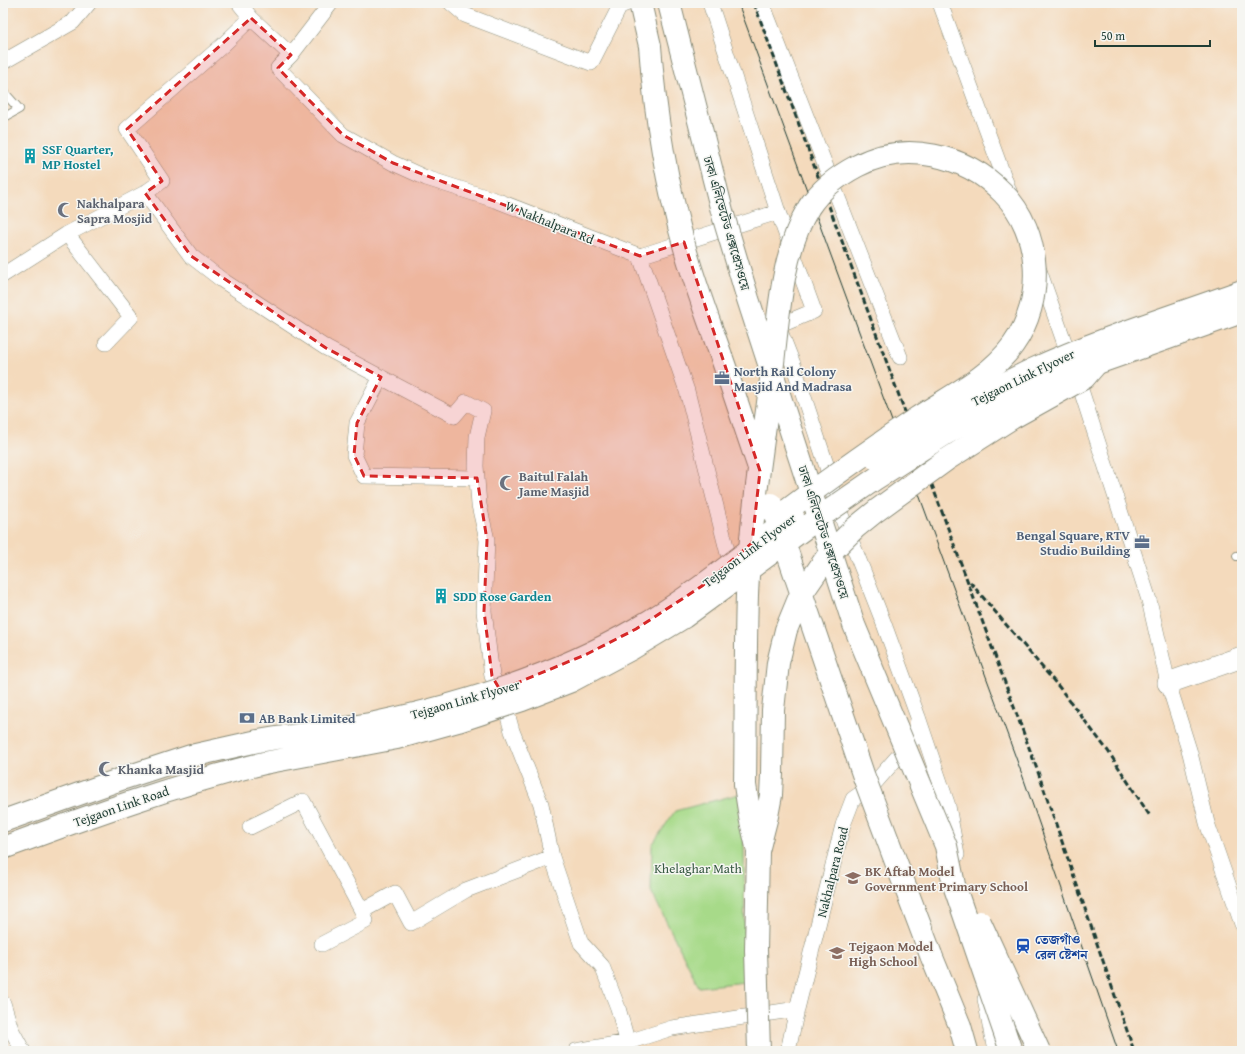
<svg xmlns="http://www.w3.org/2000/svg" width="1245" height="1054" font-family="'Gentium Book Plus','Noto Serif Bengali',serif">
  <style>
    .green { fill: #a7da89; stroke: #638c5e }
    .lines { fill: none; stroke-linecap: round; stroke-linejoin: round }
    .lane-casing { stroke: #8a8c78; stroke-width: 10 }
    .street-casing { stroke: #8a8c78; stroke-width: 16 }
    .secondary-casing { stroke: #8a8c78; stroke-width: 22 }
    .primary-casing { stroke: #8a8c78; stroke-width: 24 }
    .highway-casing { stroke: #8a8c78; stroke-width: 24 }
    .lane { stroke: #fff; stroke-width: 8 }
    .street { stroke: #fff; stroke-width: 15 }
    .secondary { stroke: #fff; stroke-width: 21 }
    .primary { stroke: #fff; stroke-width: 22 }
    .highway { stroke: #fff; stroke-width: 22 }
    .tram { stroke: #1f3d34; stroke-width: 1 }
    .rail { stroke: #1f3d34; stroke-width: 3; stroke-dasharray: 6 3; stroke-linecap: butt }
    .primary-bridge-casing { stroke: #8a8c78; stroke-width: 24; stroke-linecap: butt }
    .highway-bridge-casing { stroke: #8a8c78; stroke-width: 24; stroke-linecap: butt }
    .primary-bridge { stroke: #fff; stroke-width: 22 }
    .highway-bridge { stroke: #fff; stroke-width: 22 }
    .marked { fill: #d62828; fill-opacity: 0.2; stroke: #d62828; stroke-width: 3; stroke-dasharray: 8 5; stroke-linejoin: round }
    .labels { text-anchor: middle; stroke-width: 3; stroke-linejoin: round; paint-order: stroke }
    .culture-label { font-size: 13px; font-weight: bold; fill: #0d838f; stroke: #f6f6f2; text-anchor: start }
    .worship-label { font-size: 13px; font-weight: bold; fill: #5b616d; stroke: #f6f6f2; text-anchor: start }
    .street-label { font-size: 13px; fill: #1f3d34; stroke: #f6f6f2 }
    .service-label { font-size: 13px; font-weight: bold; fill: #4e5e75; stroke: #f6f6f2; text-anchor: start }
    .park-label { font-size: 13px; fill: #3a5c45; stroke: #f6f6f2 }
    .education-label { font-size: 13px; font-weight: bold; fill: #785e54; stroke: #f6f6f2; text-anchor: start }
    .transit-label { font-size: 13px; font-weight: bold; fill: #164399; stroke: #f6f6f2; text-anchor: start }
  </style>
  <rect width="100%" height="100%" fill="#f6f6f2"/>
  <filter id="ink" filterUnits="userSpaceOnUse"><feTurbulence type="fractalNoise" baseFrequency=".025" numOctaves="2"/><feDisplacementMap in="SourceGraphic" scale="8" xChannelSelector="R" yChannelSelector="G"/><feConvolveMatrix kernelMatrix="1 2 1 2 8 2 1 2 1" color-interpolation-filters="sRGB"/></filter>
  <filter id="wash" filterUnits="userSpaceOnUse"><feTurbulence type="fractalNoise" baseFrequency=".012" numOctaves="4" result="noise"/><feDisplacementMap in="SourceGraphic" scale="16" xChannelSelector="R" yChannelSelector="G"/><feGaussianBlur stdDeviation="0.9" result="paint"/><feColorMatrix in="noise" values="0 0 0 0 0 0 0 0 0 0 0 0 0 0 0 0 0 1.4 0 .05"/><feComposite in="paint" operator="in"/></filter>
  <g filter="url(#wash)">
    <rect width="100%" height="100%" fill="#f4dabc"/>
    <path class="green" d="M739,794L744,834L745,982L699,987L651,891L652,845L675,811Z"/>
  </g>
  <g filter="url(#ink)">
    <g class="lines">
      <g class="lane-casing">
        <path id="lane" d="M3,91L19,109L3,118
          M1237,556L1242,555"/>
      </g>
      <g class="street-casing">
        <path id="street" d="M239,3L251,18L291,55L278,68L343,135L393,163L426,178L498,201L640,256L687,391L729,558
          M451,3L465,15L591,63L620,6L628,3
          M710,3L778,212L814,311L778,326L793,364L827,467L834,497L884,624L918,717L948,806L957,855
          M762,3L900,357
          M940,3L1012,199
          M291,55L331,3
          M3,62L73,22L89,3
          M145,193L191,256L222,280L326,348L454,416L466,402L483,411L477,437L476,466L479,505L487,540L484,611L492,676L503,698L512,731L541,804L552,857L581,943L602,966L618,1008L630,1051
          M640,256L778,212
          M1039,270L1081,390L1149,600L1168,683L1190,753L1207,823L1242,924
          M3,275L67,234
          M106,343L131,317L67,234L145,193L162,181L127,129L224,44L251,18
          M381,377L357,423L354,455L364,476L477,478
          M250,827L303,801L362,911
          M322,944L366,921L362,911L395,893L411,923L466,890L552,857
          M985,999L995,1051
          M3,1003L11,1029L23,1051
          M576,1051L628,1042L672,1028L797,1009
          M788,1051L797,1009L843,825L853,799L873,785L915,737L918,719"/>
      </g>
      <g class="secondary-casing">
        <path id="secondary" d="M1168,683L1242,657"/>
      </g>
      <g class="primary-casing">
        <path id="primary" d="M3,821L124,778L191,756L258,741
          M3,848C89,816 175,785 264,763"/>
      </g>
      <g class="highway-casing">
        <path id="highway" d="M640,3L650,46
          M931,955L960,1026L967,1051"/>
      </g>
      <use href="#lane" class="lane"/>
      <use href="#street" class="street"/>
      <use href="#secondary" class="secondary"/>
      <use href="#primary" class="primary"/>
      <use href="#highway" class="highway"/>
      <path class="tram" d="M738,3L1023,777L1118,1051"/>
      <path class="rail" d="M754,3L1038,772L1134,1051
        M970,582L1059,687L1108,751L1150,816"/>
      <g class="primary-bridge-casing">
        <path id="primary-bridge" d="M875,458C927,426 979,395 1034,369C1101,338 1173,316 1242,291
          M258,741C297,735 336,730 375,723C466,704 555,676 636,629C692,597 742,555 793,516
          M264,763L397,738L458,721L522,700L571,681L631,649L684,617L820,517L875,479L947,433L1016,395L1058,377L1242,312"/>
      </g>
      <g class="highway-bridge-casing">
        <path id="highway-bridge" d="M669,3L723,215L748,299L854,625L946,846L954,885L1011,1051
          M650,46C655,116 667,186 686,252C697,291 712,329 725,367C736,400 747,433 758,465
          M771,504L864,777L931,955
          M758,851L750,817L745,785C746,722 745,658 747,595C750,523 762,451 771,380C778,326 780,254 809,207C821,189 838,176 857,166C905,141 965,154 1003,193C1042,232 1045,301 1013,345C989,378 950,396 917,418C870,450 823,483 777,518
          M980,922L1039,1051
          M759,1051L756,950L758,851L767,816L771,795L772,774L773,710L778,663L786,630L800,596L829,554L855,528L876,511L946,460L1012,418L1084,378L1097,363"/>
      </g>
      <use href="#primary-bridge" class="primary-bridge"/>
      <use href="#highway-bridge" class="highway-bridge"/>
    </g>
  </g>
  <path class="marked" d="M251,18L291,55L278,68L343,135L393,163L640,256L684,242L760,471L752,543L702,586L636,629L587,654L500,690L492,676L484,611L487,540L477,478L364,476L354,455L357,423L381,377L326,348L191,256L145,193L162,181L127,129Z"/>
  <defs>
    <g id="building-bare" transform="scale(1.2)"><path d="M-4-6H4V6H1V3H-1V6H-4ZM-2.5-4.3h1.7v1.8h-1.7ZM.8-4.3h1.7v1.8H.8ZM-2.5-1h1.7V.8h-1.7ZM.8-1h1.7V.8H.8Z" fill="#0f9aa8" stroke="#f6f6f2" stroke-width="2.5" paint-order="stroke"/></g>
    <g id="mosque-bare" transform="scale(1.2)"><path d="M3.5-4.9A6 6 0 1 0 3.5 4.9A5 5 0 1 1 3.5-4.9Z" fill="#6b7280" stroke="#f6f6f2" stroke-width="2.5" paint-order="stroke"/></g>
    <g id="office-bare" transform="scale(1.2)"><path d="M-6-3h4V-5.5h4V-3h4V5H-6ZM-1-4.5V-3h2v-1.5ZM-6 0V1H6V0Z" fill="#5c6f8a" stroke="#f6f6f2" stroke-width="2.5" paint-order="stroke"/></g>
    <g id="bank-bare" transform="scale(1.2)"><path d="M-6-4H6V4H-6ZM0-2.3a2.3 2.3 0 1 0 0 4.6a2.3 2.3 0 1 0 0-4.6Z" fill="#5c6f8a" stroke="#f6f6f2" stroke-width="2.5" paint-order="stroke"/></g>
    <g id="school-bare" transform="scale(1.2)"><path d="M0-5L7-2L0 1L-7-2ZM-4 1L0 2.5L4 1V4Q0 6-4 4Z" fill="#8d6e63" stroke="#f6f6f2" stroke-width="2.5" paint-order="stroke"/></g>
    <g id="station-bare" transform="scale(1.2)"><path d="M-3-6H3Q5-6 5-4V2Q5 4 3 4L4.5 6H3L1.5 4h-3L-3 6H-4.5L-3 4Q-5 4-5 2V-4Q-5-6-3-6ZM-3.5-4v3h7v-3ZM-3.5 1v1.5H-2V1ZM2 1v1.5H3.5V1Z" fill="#1a4fb4" stroke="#f6f6f2" stroke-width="2.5" paint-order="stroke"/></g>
  </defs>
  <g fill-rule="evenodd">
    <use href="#building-bare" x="30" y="156"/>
    <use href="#mosque-bare" x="65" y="210"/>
    <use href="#office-bare" x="722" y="378"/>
    <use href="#mosque-bare" x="507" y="483"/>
    <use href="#office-bare" x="1142" y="542"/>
    <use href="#building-bare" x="441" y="596"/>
    <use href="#bank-bare" x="247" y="718"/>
    <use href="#mosque-bare" x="106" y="769"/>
    <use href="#school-bare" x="853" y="878"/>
    <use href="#station-bare" x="1023" y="946"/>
    <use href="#school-bare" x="837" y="953"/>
  </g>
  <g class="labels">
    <g class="culture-label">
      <text x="42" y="154">SSF Quarter,<tspan x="42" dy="15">MP Hostel</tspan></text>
      <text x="453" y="601">SDD Rose Garden</text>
    </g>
    <g class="worship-label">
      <text x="77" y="208">Nakhalpara<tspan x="77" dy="15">Sapra Mosjid</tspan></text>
      <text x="519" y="481">Baitul Falah<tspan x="519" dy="15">Jame Masjid</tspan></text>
      <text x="118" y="774">Khanka Masjid</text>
    </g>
    <g class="street-label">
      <text transform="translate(550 222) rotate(22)" y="5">W Nakhalpara Rd</text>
      <text transform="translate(727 223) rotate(74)" y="5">ঢাকা এলিভেটেড এক্সপ্রেসওয়ে</text>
      <text transform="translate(1023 377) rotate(-26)" y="5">Tejgaon Link Flyover</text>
      <text transform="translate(824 532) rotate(72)" y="5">ঢাকা এলিভেটেড এক্সপ্রেসওয়ে</text>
      <text transform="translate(749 550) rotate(-37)" y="5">Tejgaon Link Flyover</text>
      <text transform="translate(465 699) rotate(-16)" y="5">Tejgaon Link Flyover</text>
      <text transform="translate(121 806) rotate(-19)" y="5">Tejgaon Link Road</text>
      <text transform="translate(832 872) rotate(-76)" y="5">Nakhalpara Road</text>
    </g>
    <g class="service-label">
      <text x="734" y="376">North Rail Colony<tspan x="734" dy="15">Masjid And Madrasa</tspan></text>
      <text x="1130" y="540" text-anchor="end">Bengal Square, RTV<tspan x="1130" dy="15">Studio Building</tspan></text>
      <text x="259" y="723">AB Bank Limited</text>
    </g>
    <g class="park-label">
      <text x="698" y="873">Khelaghar Math</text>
    </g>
    <g class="education-label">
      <text x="865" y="876">BK Aftab Model<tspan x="865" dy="15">Government Primary School</tspan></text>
      <text x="849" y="951">Tejgaon Model<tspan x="849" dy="15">High School</tspan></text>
    </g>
    <g class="transit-label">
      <text x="1035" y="944">তেজগাঁও<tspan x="1035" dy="15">রেল ষ্টেশন</tspan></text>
    </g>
  </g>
  <rect width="1245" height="1054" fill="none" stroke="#f6f6f2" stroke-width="16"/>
  <path d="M1095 40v6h115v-6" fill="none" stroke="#1f3d34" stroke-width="2"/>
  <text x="1101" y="40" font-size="12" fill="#1f3d34" stroke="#f6f6f2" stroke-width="3" paint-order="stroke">50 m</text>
</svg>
